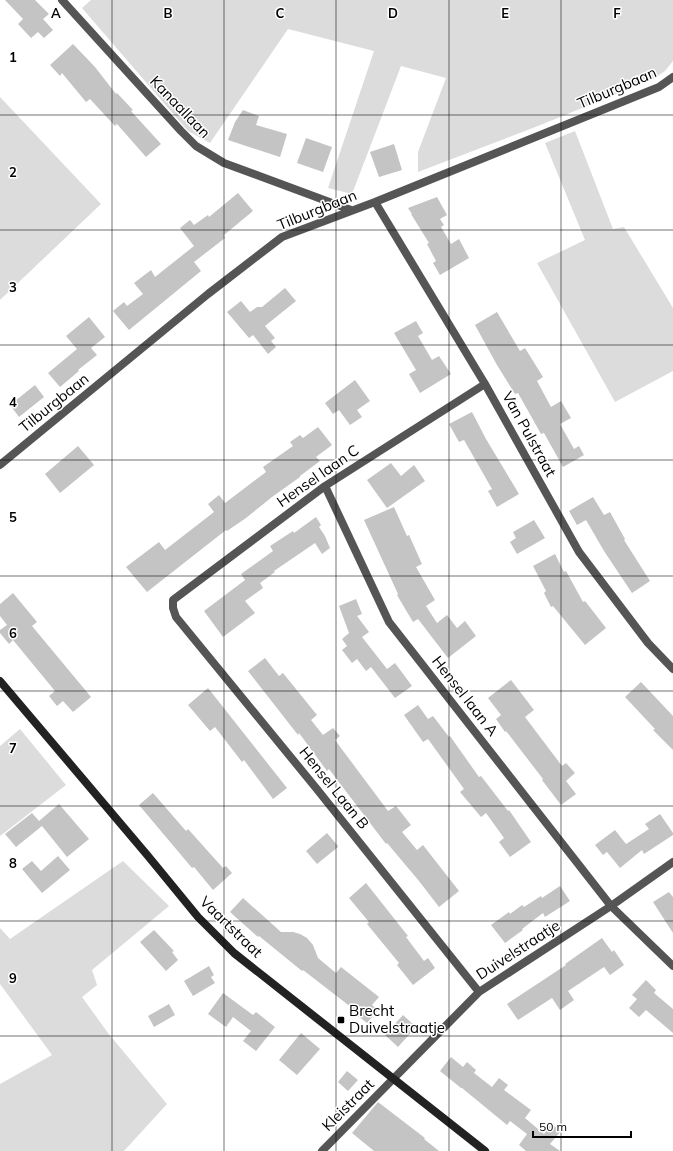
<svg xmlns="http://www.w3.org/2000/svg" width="673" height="1151" font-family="Mulish,sans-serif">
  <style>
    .green { fill: #dcdcdc }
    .building { fill: #c4c4c4 }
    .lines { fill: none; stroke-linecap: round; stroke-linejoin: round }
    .minor { stroke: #555; stroke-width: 8 }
    .secondary { stroke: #222; stroke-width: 8 }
    .grid { fill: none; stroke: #000; stroke-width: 1; stroke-opacity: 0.55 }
    .poi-dot { fill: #000; stroke: #fff; stroke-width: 1.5 }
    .labels { text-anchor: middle; stroke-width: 3; stroke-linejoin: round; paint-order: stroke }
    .street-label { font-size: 15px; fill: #000; stroke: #fff }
    .poi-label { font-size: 15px; fill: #000; stroke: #fff; text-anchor: start }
    .grid-label { font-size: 13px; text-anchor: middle; font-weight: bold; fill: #000; stroke: #fff; stroke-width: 3; stroke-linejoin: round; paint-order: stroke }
  </style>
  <rect width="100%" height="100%" fill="#fff"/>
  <path class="green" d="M91,0H673V61L665,71L653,79L538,126L418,172V152L446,78L401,66L352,194L328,188L374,51L288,29L210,143L188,131L82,8Z
    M0,97L101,204L0,300Z
    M575,131L613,229L624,227L673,308V371L615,402L537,263L585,240L545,143Z
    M20,729L66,785L0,836V746Z
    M123,861L169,906L92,970L97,985L82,997L108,1033L167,1104L124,1151H0V1084L52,1055L0,984V928L10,939Z"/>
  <path class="building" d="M5,0H35L49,14L43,19L53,30L44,38L38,32L31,38L18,24L23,19Z
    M73,44L95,67L116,94L117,93L133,110L131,111L161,144L146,157L117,124L115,126L90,99L86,102L62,73L60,76L50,65Z
    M243,110L259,116L256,125L287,134L280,157L228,140L235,122Z
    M306,138L332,147L323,172L297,163Z
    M394,144L402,170L379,177L370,152Z
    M238,193L253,211L224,235L225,238L194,262L201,271L129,330L113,311L124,302L127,306L143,294L134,283L151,270L155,277L194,246L180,228L190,220L194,225L208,215L209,217Z
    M437,197L447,215L440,219L444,225L441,227L451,244L459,239L469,258L440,275L433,263L436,261L427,244L429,243L411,214H412L408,208Z
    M285,288L296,301L265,326L275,338L271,341L276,347L268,354L253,335L249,338L227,312L241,301L250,312L257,307H262Z
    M497,312L520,351L525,348L543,377L537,381L551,407L561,401L571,418L560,424L574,449L579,446L584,455L563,467L544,433L541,434L518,393L515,394L497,365L475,325Z
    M89,317L105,337L91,348L97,355L78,370L79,371L60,387L48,373L77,349L66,336Z
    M416,321L423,333L418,336L432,360L439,356L451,374L420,393L409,374L416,370L394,333Z
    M355,380L370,401L357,410L362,417L350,425L339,410L333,414L325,403Z
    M35,385L44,397L19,417L10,405Z
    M472,412L486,439L519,494L497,507L488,491L492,489L464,440L459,442L449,424Z
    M318,427L332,445L316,457L320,461L300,476V477L272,497L246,518L227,531L226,530L147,592L126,567L159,542L165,550L214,512L208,504L219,495L225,503L266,472L263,467L293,446L290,442L300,435L303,438Z
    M78,446L94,465L60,493L45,474Z
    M391,463L401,476L414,465L425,481L387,508L367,480Z
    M593,497L604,515L610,512L625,539L624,540L650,581L632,593L604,551L586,520L577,525L569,511Z
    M394,507L407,536L409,535L422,564L416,567L435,600L426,606L437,623L447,615L457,628L465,621L476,636L448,658L418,619L413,622L397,595L398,594L364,520Z
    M316,517L321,525L319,527L325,536L330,548L322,554L315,543L274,571L275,572L260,583L263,588L245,601L255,613L223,637L204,611L245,580L241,574L273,551L270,546L293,531L294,533Z
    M534,520L545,538L517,554L510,542L516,538L513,532Z
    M555,554L564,572L566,571L583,602L585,601L606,628L585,645L553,606L551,607L544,593L546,591L533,566Z
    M13,593L37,622L32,626L91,697L73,712L63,701L57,706L49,696L55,691L13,640L9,644L0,633V630L7,625L0,616V604Z
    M356,599L362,614L357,616L369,632L362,637L387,669L395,663L412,686L395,698L371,667L366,671L357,659L352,663L342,650L347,646L342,639L349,633L339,606Z
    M265,658L279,676L283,673L317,715L311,720L323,735L333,728L340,736L335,740L388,811L396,806L411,825L402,832L417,850L423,845L459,891L439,907L419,881L387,843L386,844L329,769L327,771L299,733L298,735L248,671Z
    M511,680L534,710L525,717L562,766L566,763L575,773L566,781L576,794L561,805L542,780L543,779L506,731L505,732L496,719L501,715L488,698Z
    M641,682L673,716V750L653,730L655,729L625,697Z
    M208,688L287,788L273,799L244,760L242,762L215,727L210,731L188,705Z
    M418,705L428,719L433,716L449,737L450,736L479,777L481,776L508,811L509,810L531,842L510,857L499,842L504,838L486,813L481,817L460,792L464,789L428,739L423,742L404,715Z
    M153,793L186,831L188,829L223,868L226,866L232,873L213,890L194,867L192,868L139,805Z
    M59,804L89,839L67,857L42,826L16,847L5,834L32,813L39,821Z
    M660,814L673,833V835L644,854L642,850L620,868L607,852L603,855L595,845L615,830L626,844L649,829L645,824Z
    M327,833L338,846V847L317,864L306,851Z
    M58,856L70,870L42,893L22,869L32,861L41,871Z
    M366,883L408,936L406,937L424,961L428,958L435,968L413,985L397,965L399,963L367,924L369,922L349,898Z
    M560,886L570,901L545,917L543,913L522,929L523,930L505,943L491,925L509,912L510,914L522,905L524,907L541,896L542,898Z
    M669,892L673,897V933L653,902Z
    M243,898L281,932H293L300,934L307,938L313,945L318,958L336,973L341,967L379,997L372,1005L378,1010L367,1023L354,1013L356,1011L303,970L302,971L259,936L258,937L230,912Z
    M154,930L174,951L172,952L178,960L166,971L140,942Z
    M602,938L612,952L614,950L624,965L610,975L604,967L568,991L574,1000L560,1010L552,998L518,1020L507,1004L566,965L565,964Z
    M209,966L214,975L211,977L215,983L193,996L184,981Z
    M646,980L656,990L654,993L673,1009V1033L646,1010L639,1017L629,1008L637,999L632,995Z
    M223,993L253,1015L256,1012L275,1027L256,1051L243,1041L251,1031L233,1017L226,1027L208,1014Z
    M169,1004L175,1015L154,1027L148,1016Z
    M403,1015L416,1027L398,1047L385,1035Z
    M301,1033L320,1049L297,1075L279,1060Z
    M451,1057L463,1067L467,1062L476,1070L474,1073L492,1087L499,1078L508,1085L504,1090L531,1110L525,1118L544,1134L551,1124L561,1131L550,1144L560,1151H526L519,1145L527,1134L510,1121L507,1125L462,1088H461L440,1071Z
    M347,1071L358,1080L348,1091L338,1082Z
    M378,1102L425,1138L424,1139L439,1151H374L352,1133Z"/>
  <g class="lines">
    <path class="minor" d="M62,0L181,131L196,146L224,163L351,210
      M375,202L485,384L579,552L648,643L673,669
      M0,465L208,294L282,237L375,202L659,87L673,77
      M325,486L389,622L611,906L673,966
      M479,992L316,788L176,617L173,608V600L325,486L485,384
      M322,1151L479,992L611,906L673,862"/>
    <path class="secondary" d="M0,681L148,856L198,917L234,953L485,1151"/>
  </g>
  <path class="grid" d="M112,0V1151M224,0V1151M336,0V1151M449,0V1151M561,0V1151M0,115H673M0,230H673M0,345H673M0,460H673M0,576H673M0,691H673M0,806H673M0,921H673M0,1036H673"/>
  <rect class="poi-dot" x="337" y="1016" width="8" height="8" rx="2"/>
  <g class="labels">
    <g class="street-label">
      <text transform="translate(617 88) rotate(-23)" y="5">Tilburgbaan</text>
      <text transform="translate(180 107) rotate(46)" y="5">Kanaallaan</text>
      <text transform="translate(317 210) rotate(-22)" y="5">Tilburgbaan</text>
      <text transform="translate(54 403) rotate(-39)" y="5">Tilburgbaan</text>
      <text transform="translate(529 434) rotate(61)" y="5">Van Pulstraat</text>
      <text transform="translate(318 476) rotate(-35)" y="5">Hensel laan C</text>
      <text transform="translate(465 696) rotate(52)" y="5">Hensel laan A</text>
      <text transform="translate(334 788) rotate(51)" y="5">Hensel Laan B</text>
      <text transform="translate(231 927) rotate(44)" y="5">Vaartstraat</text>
      <text transform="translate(518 950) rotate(-33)" y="5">Duivelstraatje</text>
      <text transform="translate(348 1105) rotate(-45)" y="5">Kleistraat</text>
    </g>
    <g class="poi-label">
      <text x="349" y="1016">Brecht<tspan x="349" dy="17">Duivelstraatje</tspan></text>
    </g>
  </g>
  <g class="grid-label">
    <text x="56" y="18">A</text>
    <text x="168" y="18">B</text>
    <text x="280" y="18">C</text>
    <text x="393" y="18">D</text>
    <text x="505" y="18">E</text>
    <text x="617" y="18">F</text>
    <text x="13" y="62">1</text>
    <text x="13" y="177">2</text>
    <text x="13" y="292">3</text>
    <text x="13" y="407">4</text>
    <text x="13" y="522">5</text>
    <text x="13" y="638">6</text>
    <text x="13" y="753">7</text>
    <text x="13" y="868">8</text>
    <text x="13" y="983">9</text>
  </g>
  <path d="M533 1131v6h98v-6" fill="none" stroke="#000000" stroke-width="2"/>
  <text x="539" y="1131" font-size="12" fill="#000000" stroke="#ffffff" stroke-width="3" paint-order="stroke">50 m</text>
</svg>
